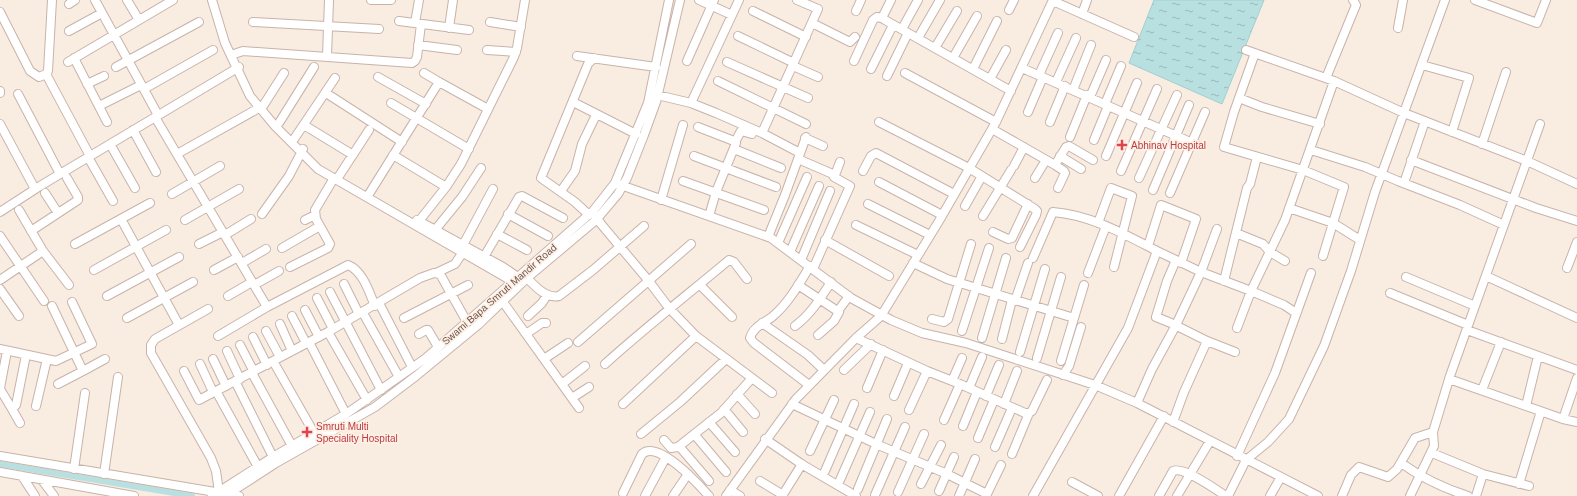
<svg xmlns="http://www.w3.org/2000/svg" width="1577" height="496" font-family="Helvetica,sans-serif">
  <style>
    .water { fill: url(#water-ripples); stroke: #a0d0d0 }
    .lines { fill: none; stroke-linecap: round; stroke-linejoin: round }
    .canal { stroke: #b8e0e0; stroke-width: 6 }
    .minor-casing { stroke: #c8b3aa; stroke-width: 10 }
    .minor { stroke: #fff; stroke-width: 8 }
    .health-dot { fill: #e0444e; stroke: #fdf1e6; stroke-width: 1.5 }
    .labels { text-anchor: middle; stroke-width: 3.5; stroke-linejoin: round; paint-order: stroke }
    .health-label { font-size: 10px; fill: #be3a42; stroke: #fdf1e6; text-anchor: start }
    .street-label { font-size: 10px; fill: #6d524b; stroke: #fdf1e6 }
  </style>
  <defs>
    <pattern id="water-ripples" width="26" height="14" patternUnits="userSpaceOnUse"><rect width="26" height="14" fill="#b8e0e0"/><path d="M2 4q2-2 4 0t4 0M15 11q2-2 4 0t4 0" fill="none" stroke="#9ab8b8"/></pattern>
  </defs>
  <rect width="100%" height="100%" fill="#f9ece1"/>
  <path class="water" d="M1154,0H1264L1222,104L1129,63Z"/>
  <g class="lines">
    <path class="canal" d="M0,464L192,496"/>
    <g class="minor-casing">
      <path id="minor" d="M95,0L158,115
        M127,0L139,20
        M212,0L225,43L250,96L275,126L318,169L517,284
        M371,0H391
        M699,0L732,15
        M891,0L882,18L885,20L1011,91
        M1475,0L1537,23L1546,0
        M1053,1L1134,37
        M69,4L75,0
        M1009,10L1014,0
        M753,11L806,37
        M856,11L861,0
        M0,12L30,71L39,77L46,74L48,71L52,0
        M1082,14L1087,0
        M399,21L469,30
        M253,22L379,29
        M490,22L521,27
        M415,23L419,0
        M812,23L850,42L855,37
        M449,28L453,0
        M1398,28L1403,0
        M902,29L918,0
        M69,31L102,13
        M738,36L794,63
        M918,38L940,0
        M418,45L457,50
        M935,48L957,11
        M487,50L516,52
        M1246,50L1334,81L1404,113L1527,161L1577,184
        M1255,53L1234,112L1224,147L1303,170L1344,187L1333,223L1360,240
        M234,54L243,51L412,63L415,61L417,57L421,24
        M327,56L329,0
        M577,56L656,67
        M74,58L107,122
        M953,58L977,16
        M687,61L714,0
        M854,61L873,20L877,17L882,18
        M68,62L173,0
        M727,62L808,98
        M1422,65L1469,78L1452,132
        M793,66L818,77
        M116,67L199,22
        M1022,68L1197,145
        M871,69L893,25
        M973,69L997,21
        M424,73L439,82
        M905,73L996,122
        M46,74L90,156
        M1039,75L1058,33
        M887,76L908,33
        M378,77L426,104
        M1326,78L1356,5L1353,0
        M990,79L1006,50
        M718,81L806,124
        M1056,82L1076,38
        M87,84L104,76
        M144,89L213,50
        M1073,90L1091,45
        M0,91V93
        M326,93L402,142
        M18,94L60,174
        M653,94L691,103L716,113L762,133L800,153
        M1090,97L1106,60
        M1239,98L1262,107L1320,124
        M573,102L636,134
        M391,103L469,149
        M691,103L739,0
        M1105,104L1121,66
        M99,106L141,85
        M263,106L284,73
        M1028,112L1043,77
        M155,117L267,307
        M879,122L969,168L1035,209L1037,211L1036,215L1020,247
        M1050,122L1065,86
        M279,123L314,67
        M0,124L35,189
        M304,125L353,155
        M698,127L734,141L736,143L716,192L709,216
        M992,129L1055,165L1066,147L1069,146L1093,160
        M133,130L156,172
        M762,133L818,9L797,0
        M1070,137L1087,95
        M805,138L823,146
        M294,139L335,78
        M1094,140L1108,106
        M735,142L741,131L752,134
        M110,144L135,188
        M1482,144L1506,72
        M734,149L781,168
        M1311,150L1365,167L1398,181L1460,205L1504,225
        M177,154L259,108
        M393,155L446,187
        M694,156L776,187
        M1060,156L1081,169
        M1106,156L1137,83
        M88,157L113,201
        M798,159L835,175L834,177L850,186L813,269
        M1411,160L1536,208L1577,221
        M1055,165L1064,171L1065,173L1058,188
        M1014,166L1024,147
        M863,171L871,156L876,153L954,194
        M1121,171L1157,89
        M835,175L840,162
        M339,176L369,130
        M1035,178L1046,160
        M1139,178L1177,95
        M683,181L764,210
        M879,182L942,215
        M615,183L771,238L851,298L891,320L922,333L966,343L1012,358L1095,385L1137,403L1318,496
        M1404,183L1425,121
        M1153,190L1189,105
        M561,191L575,171L582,144L596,115
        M45,193L58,213
        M1170,193L1205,112
        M172,194L220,166
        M369,194L439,82L488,109
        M661,200L683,125
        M868,204L930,235
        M965,206L982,176
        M1289,208L1333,223L1323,256
        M0,212L40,186L239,67
        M262,214L289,176L303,149
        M508,214L548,236
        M589,215L575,202L541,178L588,64L594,58
        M595,215L601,224L648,280L669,308L696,336L772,393
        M983,216L1011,170
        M121,219L179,325
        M185,220L239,189
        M305,220L315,215
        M417,220L503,267L522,280
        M419,221L446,187L461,164L514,57L517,48L525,0
        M1098,223L1111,188L1132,196L1114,267
        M856,225L918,255
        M435,230L462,197L481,168
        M31,231L78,200V197L67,178
        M993,232L1008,239L1012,238L1028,204
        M1236,233L1263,244L1270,252L1285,261
        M497,234L527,250
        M225,235L251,219
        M0,236L44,301
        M768,237L785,195L806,137
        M825,240L889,276
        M778,243L807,177
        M75,244L150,203
        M199,244L223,232
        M463,245L493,189
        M1148,246L1161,205L1196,219L1181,263
        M282,248L320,226
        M43,251L69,285
        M1157,251L1201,272L1251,291L1285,220L1334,81
        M790,252L819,186
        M484,257L519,197L522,196L563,218
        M801,260L830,191
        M242,263L266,249
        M913,263L947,279L1074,318
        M290,267L328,248L330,244L316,219L315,210L334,178
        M1567,268L1577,242
        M94,270L166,230
        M214,270L238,257
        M436,273L455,264L463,252
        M1088,273L1106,226
        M524,275C533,284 545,299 559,296L593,270L644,226
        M1486,276L1577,318
        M1406,277L1475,306
        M0,280L43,251L19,210
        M1224,281L1247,188L1250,184L1257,157
        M344,284L359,314
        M254,285L279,271
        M700,285L732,317
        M798,285L839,312L834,321L818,335
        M0,289L19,316
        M330,292L381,390
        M1390,293L1468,325
        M107,296L179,257
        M228,296L252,282
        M317,298L333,329
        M1015,301L1028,263
        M503,302L579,408
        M379,303L412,367
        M52,306L83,371L58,384
        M208,309L155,339L151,345V353L211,458L216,471L219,492
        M305,310L319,337
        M838,311L849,296
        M363,313L399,377
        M292,316L306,343
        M528,316L542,303L547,295
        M127,318L193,282
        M404,318L468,285
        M932,319L944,322L948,319L971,244
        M762,323L808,355L824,370
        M280,324L292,351
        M795,326C811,314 820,299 831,282
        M1237,328L1251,291L1284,305L1296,313
        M1467,330L1577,370
        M266,331L280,357
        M962,331L989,248
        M328,332L367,400
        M419,334L426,330H428L438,347
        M526,334L542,323H546
        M218,336L267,307L348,265C363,271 369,292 375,306
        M253,337L267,365
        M856,338L927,371L960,384L1025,413H1029L1032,411L1047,380
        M982,338L1006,258
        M1002,339L1012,300
        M1207,341L1235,352
        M309,342L346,414
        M578,342L691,244
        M240,345L254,372
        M0,349L56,361L92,344L72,302
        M227,351L240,379
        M1020,352L1045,269
        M1037,358L1061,277
        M213,359L226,386
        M544,359L568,343
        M273,361L314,433
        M1061,361L1084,285
        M200,364L213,392
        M605,364C645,328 687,295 729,260L734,262L747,279
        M844,370L871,344
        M83,371L105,359
        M184,371L199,400L328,332L420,278L434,273L440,274L467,322
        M252,373L292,446
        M1063,375L1069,366L1081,327
        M1449,379L1563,419L1577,378
        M235,381L273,457
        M952,381L962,358
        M562,384L585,366
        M809,385L754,343L750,338C753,327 764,323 772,317C788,304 799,284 810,266
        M0,388L7,351
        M867,388L883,350
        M969,388L982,357
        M0,389L12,409
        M1482,390L1501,342
        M216,391L258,467
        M737,394L755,414
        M894,396L908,363
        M986,396L999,365
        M572,398L589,387
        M1137,403L1152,369L1176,325L1201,272L1217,229
        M623,404L696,336
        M792,404L876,444L947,474L987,494
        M1004,404L1017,371
        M36,406L47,359
        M1526,406L1538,356
        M724,409L743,432
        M909,410L927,371
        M1563,419L1577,422
        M944,420L960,384
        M709,422L735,452
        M1173,422L1184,392L1207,341L1171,323L1156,317L1167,281L1176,260
        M20,423L12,409L16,405L26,355
        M963,426L977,392
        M641,434L680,402L726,359
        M694,434L726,472
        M978,438L994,400
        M765,439L803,465L856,496
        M664,440L671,448L678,447L721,413L752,378
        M679,446L709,481
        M995,447L1012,408
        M810,451L834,400
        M1432,453L1483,474L1529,486
        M1012,454L1029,413
        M0,456L239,496
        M1237,456L1275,373L1311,273
        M1401,463C1422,478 1443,488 1468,496
        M74,469L85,393
        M825,471L854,404
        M0,472L134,496
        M104,474L118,377
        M22,476L35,496
        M42,480L54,496
        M840,480L870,412
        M760,481L783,495
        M1072,482L1098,496
        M921,484L941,445
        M1519,484L1541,411
        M858,489L887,419
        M730,490L740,496
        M939,491L954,457
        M898,492L924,434
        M623,493L642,454C658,439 699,485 709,496
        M875,495L905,427
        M212,496L273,457L346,414L426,358L593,211L615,183L648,103L669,0
        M225,496L276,463L375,407L416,376L478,325L527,278L596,220L618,194L627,178L644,135L656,102L680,0
        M645,496L666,457
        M673,496L688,474
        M726,496L796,399L856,338L881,316L939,221L996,122L1053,0
        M782,496L802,464
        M959,496L975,459
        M986,496L1001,465
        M1033,496L1128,328L1157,251C1124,234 1091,215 1053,212L1033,258
        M1119,496L1164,416
        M1159,496L1173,471C1184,466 1216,490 1226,496
        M1177,496L1210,441
        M1228,496L1246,460L1268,442L1289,419L1324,346L1351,271L1375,192L1445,0
        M1270,496L1281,477
        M1342,496L1351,475L1359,467L1388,477L1397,469L1415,438L1433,432
        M1410,496L1434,446L1433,432L1450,376L1540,124
        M1476,496L1483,474"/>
    </g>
    <use href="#minor" class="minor"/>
  </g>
  <g class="health-dot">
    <path d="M1120 139h4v4h4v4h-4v4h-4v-4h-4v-4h4z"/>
    <path d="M305 426h4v4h4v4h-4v4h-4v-4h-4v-4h4z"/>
  </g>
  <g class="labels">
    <g class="health-label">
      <text x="1131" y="149">Abhinav Hospital</text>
      <text x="316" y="430">Smruti Multi<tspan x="316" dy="12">Speciality Hospital</tspan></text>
    </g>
    <g class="street-label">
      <text transform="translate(499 294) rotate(-41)" y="4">Swami Bapa Smruti Mandir Road</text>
    </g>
  </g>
</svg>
